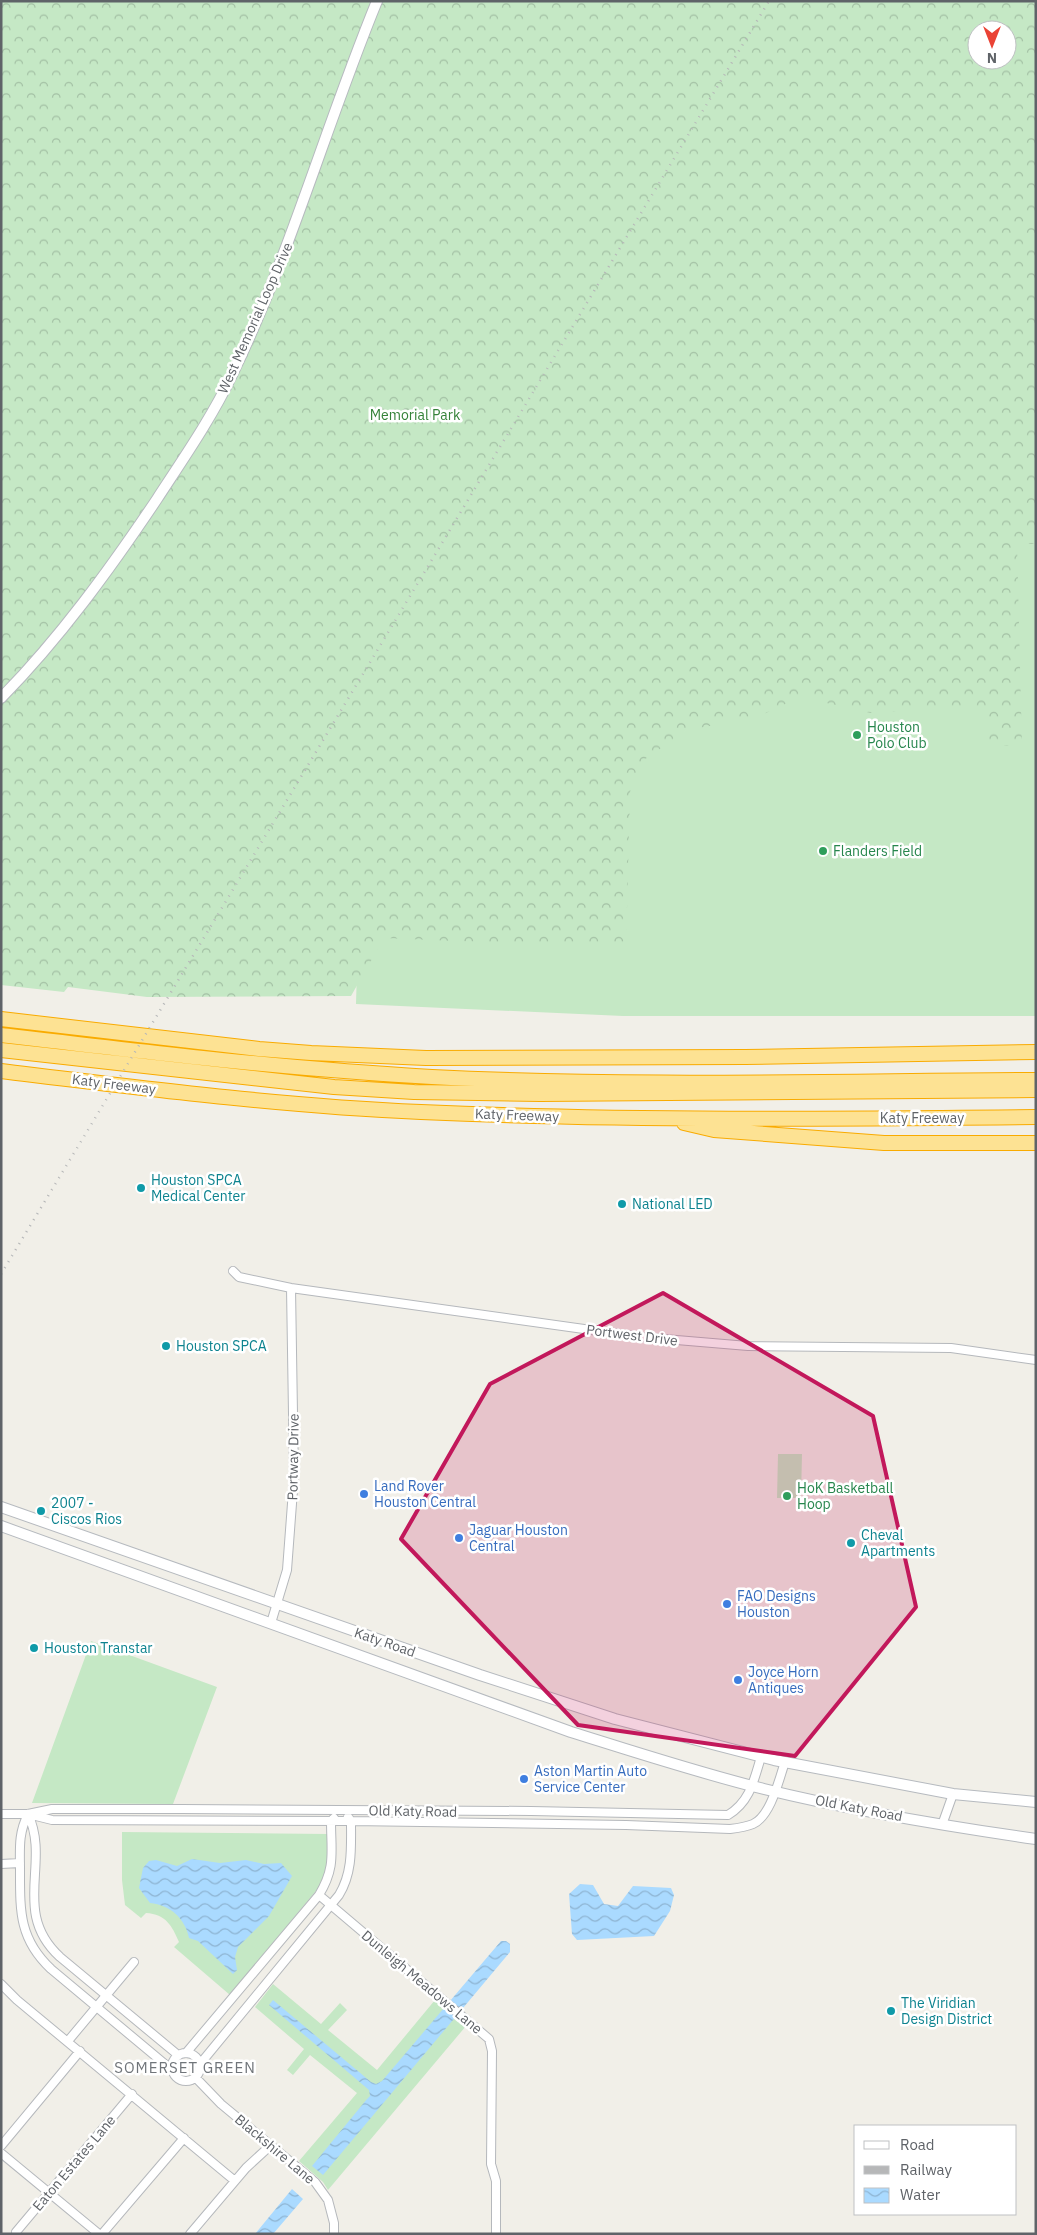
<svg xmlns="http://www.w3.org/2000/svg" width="1037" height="2235" font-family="'IBM Plex Sans',sans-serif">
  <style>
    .grass { fill: #c5e8c5 }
    .forest { fill: url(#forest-crowns); fill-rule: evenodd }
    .water { fill: url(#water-waves) }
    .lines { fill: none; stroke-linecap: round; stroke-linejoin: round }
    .street-casing { stroke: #b5b8bc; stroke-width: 10 }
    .secondary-casing { stroke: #b6babf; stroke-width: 12 }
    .highway-casing { stroke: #f9ab00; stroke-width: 16 }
    .street { stroke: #fff; stroke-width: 8 }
    .secondary { stroke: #fff; stroke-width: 10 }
    .highway { stroke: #fde293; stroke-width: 14 }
    .rail { stroke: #b6b7b8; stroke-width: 2.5; stroke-dasharray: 1 6; stroke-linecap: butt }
    .marked { fill: #c2185b; fill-opacity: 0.2; stroke: #c2185b; stroke-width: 4; stroke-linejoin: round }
    .leisure-dot { fill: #2e9e5b; stroke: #fff; stroke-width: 2 }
    .culture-dot { fill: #0f9aa8; stroke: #fff; stroke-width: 2 }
    .shop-dot { fill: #3f7fe0; stroke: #fff; stroke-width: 2 }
    .labels { text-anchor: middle; stroke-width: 5; stroke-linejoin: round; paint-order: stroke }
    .street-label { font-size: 14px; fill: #5f6368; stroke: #fff }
    .park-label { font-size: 14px; fill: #348238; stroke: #fff }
    .leisure-label { font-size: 14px; fill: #27864d; stroke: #fff; text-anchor: start }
    .culture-label { font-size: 14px; fill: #0d838f; stroke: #fff; text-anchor: start }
    .shop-label { font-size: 14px; fill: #366cbe; stroke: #fff; text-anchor: start }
    .neighbourhood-label { font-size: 15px; letter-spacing: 1px; fill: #70757a; stroke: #fff }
  </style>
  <defs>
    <pattern id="forest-crowns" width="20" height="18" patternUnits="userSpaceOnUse" patternTransform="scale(1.25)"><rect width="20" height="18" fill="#c5e8c5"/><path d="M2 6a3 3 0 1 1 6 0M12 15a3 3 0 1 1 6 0" fill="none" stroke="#a3c0a4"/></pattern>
    <pattern id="water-waves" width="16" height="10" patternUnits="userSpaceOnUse" patternTransform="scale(1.25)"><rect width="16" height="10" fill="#aadaff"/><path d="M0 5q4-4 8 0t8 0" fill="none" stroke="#8eb4d2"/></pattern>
  </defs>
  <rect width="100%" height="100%" fill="#f1efe8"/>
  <path class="grass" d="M1036,537V1016H623L356,1004L358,932L998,538Z
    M778,1454H802L801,1498H777Z
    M91,1641L217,1687L173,1804L32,1803Z
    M122,1832L328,1834V1864L320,1886L230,1995L174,1947L179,1942C172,1926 166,1914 146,1913L141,1918L125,1905L122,1880Z
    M273,1984L321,2024L340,2003L347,2010L328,2030L377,2070L435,2000L466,2026L328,2190L323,2182L299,2161L357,2093L310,2055L293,2075L287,2070L304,2049L255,2007Z"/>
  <path class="forest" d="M1,1H1036V544H1017L1022,747L989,744L983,707L871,713L800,697L755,718L687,730L641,762L630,792L626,948L384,938L351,996L147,997L68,987L64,992L1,985ZM977,30H1007V60H977Z"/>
  <path class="water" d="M192,1859L220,1863L246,1860L264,1864L281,1863L292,1876L269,1916L238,1947L235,1957L237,1970L233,1974L198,1941L189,1938C185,1918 170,1905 150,1903L139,1888L143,1868L149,1861L156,1860L177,1866Z
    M580,1884L593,1885L604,1904L618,1906L633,1886L671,1888L674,1895L670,1911L654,1936L577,1940L572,1934L569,1894Z
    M501,1941H506L510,1944V1952L323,2175L312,2166L367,2099L370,2096L369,2090L269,2005L273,2000L371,2082L376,2084L382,2081Z
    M292,2189L303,2199L273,2234H255Z"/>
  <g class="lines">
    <g class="street-casing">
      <path id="street" d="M233,1271L239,1277L291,1288L641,1337L748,1346L951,1348L1036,1360
        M271,1623L287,1570L294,1477L291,1288
        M1,1814H28L52,1809H181L531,1811L728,1815C750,1802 754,1780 761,1757
        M28,1814L52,1820L351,1821L626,1825L730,1829C738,1828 746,1827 753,1824C771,1816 779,1779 785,1762
        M28,1814C18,1834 20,1849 20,1870C20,1911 19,1939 51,1969L172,2070
        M28,1814C51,1863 11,1912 60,1957L178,2055
        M942,1825L953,1794
        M1,1864L20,1863
        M319,1895L489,2039L492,2051L491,2164L496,2181V2234
        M1,1984L17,2000L235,2181
        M68,2041L134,1962
        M172 2067a14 14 0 1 1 28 0a14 14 0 1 1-28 0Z
        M186,2053L319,1895C336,1867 331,1852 331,1821L334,1818
        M200,2064L339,1895C353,1872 351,1847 351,1821L348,1817
        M195,2077L221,2104L315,2182L328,2200L334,2223V2234
        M1,2146L80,2051
        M1,2153L99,2234
        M16,2232L132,2094
        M102,2234L184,2138
        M190,2234L246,2168L271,2145"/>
    </g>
    <g class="secondary-casing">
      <path id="secondary" d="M1,698C60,638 110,569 157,499C183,459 211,419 232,375C290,255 326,125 377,1
        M1,1507L480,1675L615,1719L774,1760L953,1794L1036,1802
        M1,1526L571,1732C635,1752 699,1773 764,1789C853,1811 945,1826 1036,1839"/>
    </g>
    <g class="highway-casing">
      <path id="highway" d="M1,1019L259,1049L311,1053L426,1058L745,1057L1036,1052
        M1,1035C145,1052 287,1069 432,1077C633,1087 835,1081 1036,1080
        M1,1050L334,1087L414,1092L540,1094L1036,1090
        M1,1071C141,1088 281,1106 421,1112C626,1121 831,1119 1036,1117
        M684,1123L714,1130L884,1143H1036"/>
    </g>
    <use href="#street" class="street"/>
    <use href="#secondary" class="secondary"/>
    <use href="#highway" class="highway"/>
    <path class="rail" d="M1,1274L769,1"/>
  </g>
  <path class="marked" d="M663,1293L873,1416L916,1607L795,1756L578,1725L401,1539L490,1384Z"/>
  <g class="leisure-dot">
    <circle cx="857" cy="735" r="5"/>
    <circle cx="823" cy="851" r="5"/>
    <circle cx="787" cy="1496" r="5"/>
  </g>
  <g class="culture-dot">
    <circle cx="141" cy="1188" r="5"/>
    <circle cx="622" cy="1204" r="5"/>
    <circle cx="166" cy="1346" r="5"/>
    <circle cx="41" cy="1511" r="5"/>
    <circle cx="851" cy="1543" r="5"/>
    <circle cx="34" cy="1648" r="5"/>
    <circle cx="891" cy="2011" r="5"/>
  </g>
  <g class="shop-dot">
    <circle cx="364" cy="1494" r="5"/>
    <circle cx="459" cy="1538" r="5"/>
    <circle cx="727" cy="1604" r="5"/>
    <circle cx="738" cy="1680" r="5"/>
    <circle cx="524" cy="1779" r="5"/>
  </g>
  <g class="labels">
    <g class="street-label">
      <text transform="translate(255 318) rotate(-66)" y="5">West Memorial Loop Drive</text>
      <text transform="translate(114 1084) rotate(7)" y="5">Katy Freeway</text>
      <text transform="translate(517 1115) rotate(2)" y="5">Katy Freeway</text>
      <text x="922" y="1123">Katy Freeway</text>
      <text transform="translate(632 1335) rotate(7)" y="5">Portwest Drive</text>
      <text transform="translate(293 1457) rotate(-89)" y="5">Portway Drive</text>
      <text transform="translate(385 1642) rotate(19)" y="5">Katy Road</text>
      <text transform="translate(859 1808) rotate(11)" y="5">Old Katy Road</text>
      <text transform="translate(413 1811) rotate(1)" y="5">Old Katy Road</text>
      <text transform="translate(422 1982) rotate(40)" y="5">Dunleigh Meadows Lane</text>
      <text transform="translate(275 2149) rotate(40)" y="5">Blackshire Lane</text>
      <text transform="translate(74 2163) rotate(-50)" y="5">Eaton Estates Lane</text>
    </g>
    <g class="park-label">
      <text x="415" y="420">Memorial Park</text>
    </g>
    <g class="leisure-label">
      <text x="867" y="732">Houston<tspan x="867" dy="16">Polo Club</tspan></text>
      <text x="833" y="856">Flanders Field</text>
      <text x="797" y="1493">HoK Basketball<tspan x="797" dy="16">Hoop</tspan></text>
    </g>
    <g class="culture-label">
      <text x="151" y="1185">Houston SPCA<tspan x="151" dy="16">Medical Center</tspan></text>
      <text x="632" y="1209">National LED</text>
      <text x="176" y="1351">Houston SPCA</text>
      <text x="51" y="1508">2007 -<tspan x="51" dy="16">Ciscos Rios</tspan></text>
      <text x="861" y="1540">Cheval<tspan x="861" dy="16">Apartments</tspan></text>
      <text x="44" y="1653">Houston Transtar</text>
      <text x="901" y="2008">The Viridian<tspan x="901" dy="16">Design District</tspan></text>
    </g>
    <g class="shop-label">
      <text x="374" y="1491">Land Rover<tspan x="374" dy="16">Houston Central</tspan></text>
      <text x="469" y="1535">Jaguar Houston<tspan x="469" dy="16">Central</tspan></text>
      <text x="737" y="1601">FAO Designs<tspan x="737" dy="16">Houston</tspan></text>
      <text x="748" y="1677">Joyce Horn<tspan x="748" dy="16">Antiques</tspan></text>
      <text x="534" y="1776">Aston Martin Auto<tspan x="534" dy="16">Service Center</tspan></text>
    </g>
    <g class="neighbourhood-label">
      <text x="185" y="2073">SOMERSET GREEN</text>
    </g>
  </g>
  <rect width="1037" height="2235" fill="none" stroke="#5f6368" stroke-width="5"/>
  <rect x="854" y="2125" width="162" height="90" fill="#ffffff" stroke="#bfc1c3"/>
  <rect x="864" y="2141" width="25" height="8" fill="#ffffff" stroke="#bfc1c3"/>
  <text x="900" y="2150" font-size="15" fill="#5f6368">Road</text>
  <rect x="864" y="2166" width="25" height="8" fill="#b6b7b8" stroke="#bfc1c3"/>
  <text x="900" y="2175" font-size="15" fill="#5f6368">Railway</text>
  <rect x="864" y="2188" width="25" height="15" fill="url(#water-waves)" stroke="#bfc1c3"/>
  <text x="900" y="2200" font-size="15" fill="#5f6368">Water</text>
  <g transform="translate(992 45) rotate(180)"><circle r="24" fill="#ffffff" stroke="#bfc1c3"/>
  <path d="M0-4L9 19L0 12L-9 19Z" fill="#ea4335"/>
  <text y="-8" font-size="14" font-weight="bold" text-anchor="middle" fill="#5f6368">N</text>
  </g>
</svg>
